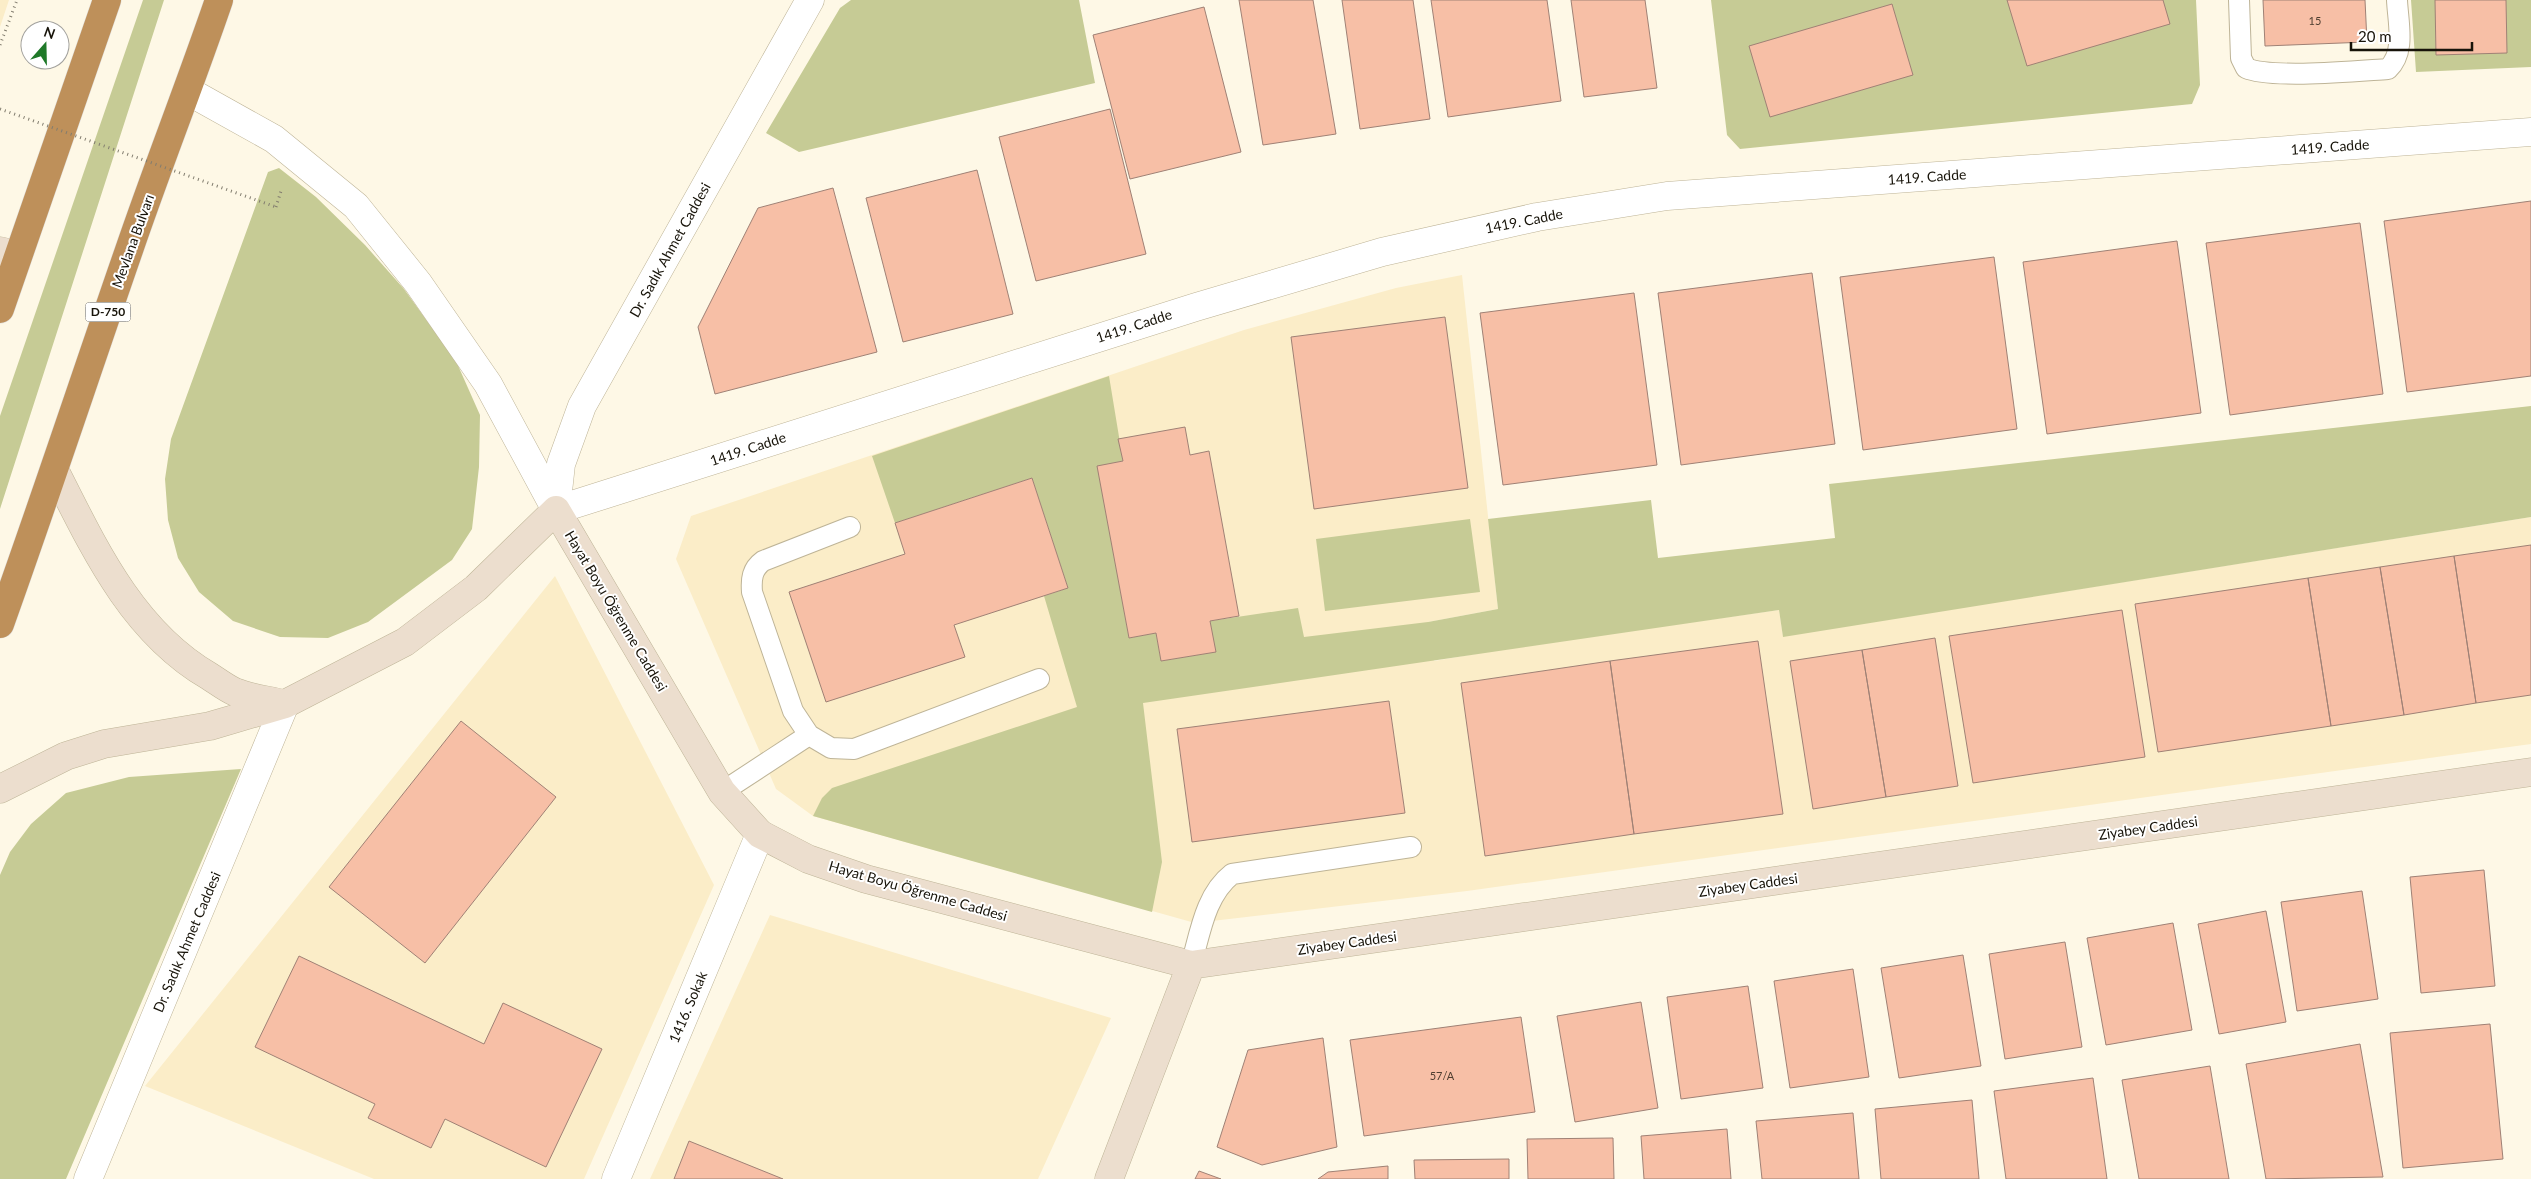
<svg xmlns="http://www.w3.org/2000/svg" width="2531" height="1179" font-family="Lato,sans-serif">
  <style>
    .built { fill: #fbedc8 }
    .green { fill: #c6cb95 }
    .building { fill: #f7bfa6; stroke: #9f8175 }
    .lines { fill: none; stroke-linecap: round; stroke-linejoin: round }
    .lane-casing { stroke: #beb497; stroke-width: 22 }
    .street-casing { stroke: #beb497; stroke-width: 29 }
    .secondary-casing { stroke: #beb497; stroke-width: 29 }
    .highway-casing { stroke: #dfdedd; stroke-width: 29 }
    .path { stroke: #827d6f; stroke-width: 3; stroke-dasharray: 1 4; stroke-linecap: butt }
    .lane { stroke: #fff; stroke-width: 20 }
    .street { stroke: #fff; stroke-width: 28 }
    .secondary { stroke: #ecdece; stroke-width: 28 }
    .highway { stroke: #be905a; stroke-width: 28 }
    .path-bridge { stroke: #827d6f; stroke-width: 3; stroke-dasharray: 1 4; stroke-linecap: butt }
    .labels { text-anchor: middle; stroke-width: 4; stroke-linejoin: round; paint-order: stroke }
    .number-label { font-size: 11px; fill: #4f3e30 }
    .shield { fill: #fff; stroke: #5d5a53; stroke-width: 1 }
    .shield-label { font-size: 12px; font-weight: bold; fill: #171309 }
    .street-label { font-size: 14px; fill: #171309; stroke: #fff }
  </style>
  <rect width="100%" height="100%" fill="#fef8e6"/>
  <path class="built" d="M0,0H9L0,27Z
    M1462,275L1498,609L1428,622L1434,661L1521,646L1779,610L1783,636L2531,517V744L1467,891L1195,923L813,816L776,789L676,559L691,516L1244,330L1396,288Z
    M555,576L714,885L584,1179H374L145,1086Z
    M770,915L1111,1018L1038,1179H650Z"/>
  <path class="green" d="M143,0H164L0,509V416Z
    M851,0H1079L1095,83L799,152L766,133L840,8Z
    M1711,0H2196L2200,85L2192,104L1740,149L1727,135Z
    M2411,0H2531V67L2416,72Z
    M279,168L316,197L365,245L404,289L456,361L480,415L479,467L472,529L452,560L368,622L328,638L280,637L233,621L199,592L178,558L168,520L165,479L171,439L268,172Z
    M1109,376L1123,461L1098,467L1129,638L1156,633L1161,661L1215,652L1210,621L1298,608L1304,637L1428,622L1498,609L1488,519L1651,500L1658,558L1835,538L1829,484L2531,406V517L1783,637L1779,610L1143,703L1162,862L1152,912L813,816L822,798L832,788L1077,707L1044,596L1068,588L1032,478L895,523L872,456Z
    M1470,519L1480,592L1325,611L1316,539Z
    M241,769L66,1179H0V875L10,852L31,824L66,793L129,777Z"/>
  <path class="building" d="M1239,0H1313L1336,134L1263,145Z
    M1342,0H1413L1430,119L1360,129Z
    M1431,0H1547L1561,101L1448,117Z
    M1571,0H1645L1657,88L1584,97Z
    M2007,0H2163L2170,24L2027,66Z
    M2263,0H2365L2367,42L2265,46Z
    M2435,0H2506L2507,53L2436,55Z
    M1892,4L1913,75L1770,117L1749,46Z
    M1204,7L1241,152L1130,179L1093,35Z
    M1110,109L1146,254L1036,281L999,137Z
    M977,170L1013,314L903,342L866,198Z
    M833,188L877,352L715,394L698,327L758,208Z
    M2531,201V376L2407,392L2384,221Z
    M2360,223L2383,394L2230,415L2206,243Z
    M2177,241L2201,413L2047,434L2023,262Z
    M1994,257L2017,429L1863,450L1840,277Z
    M1812,273L1835,444L1681,465L1658,293Z
    M1634,293L1657,465L1503,485L1480,313Z
    M1445,317L1468,488L1314,509L1291,337Z
    M1185,427L1190,455L1209,451L1239,616L1210,621L1216,652L1161,661L1156,633L1129,638L1097,466L1123,461L1118,439Z
    M1032,478L1068,588L954,625L965,657L826,702L789,592L905,554L895,523Z
    M2531,545V695L2476,703L2454,556Z
    M2454,556L2476,703L2404,715L2380,567Z
    M2380,567L2404,715L2331,726L2308,578Z
    M2308,578L2331,726L2158,752L2135,604Z
    M2122,610L2145,757L1973,783L1949,636Z
    M1935,638L1958,786L1886,797L1862,650Z
    M1758,641L1783,814L1634,834L1610,661Z
    M1862,650L1886,797L1813,809L1790,661Z
    M1610,661L1634,834L1485,856L1461,683Z
    M1389,701L1405,813L1192,842L1177,729Z
    M461,721L556,797L425,963L329,887Z
    M2484,870L2495,986L2421,993L2410,877Z
    M2362,891L2378,999L2297,1011L2281,902Z
    M2266,911L2286,1022L2219,1034L2198,924Z
    M2173,923L2192,1030L2106,1045L2087,938Z
    M2065,942L2082,1047L2005,1059L1989,954Z
    M1963,955L1981,1066L1899,1078L1881,968Z
    M299,956L484,1044L503,1003L602,1049L546,1167L445,1119L431,1148L368,1118L375,1104L255,1047Z
    M1853,969L1869,1077L1790,1088L1774,981Z
    M1748,986L1763,1088L1681,1099L1667,997Z
    M1641,1002L1658,1108L1575,1122L1557,1016Z
    M1521,1017L1535,1112L1364,1136L1350,1040Z
    M2490,1024L2503,1159L2403,1168L2390,1033Z
    M1323,1038L1337,1147L1262,1165L1217,1147L1248,1050Z
    M2360,1044L2383,1177L2266,1179L2246,1064Z
    M2210,1066L2229,1179H2139L2122,1080Z
    M2093,1078L2107,1179H2006L1994,1091Z
    M1972,1100L1979,1179H1881L1875,1109Z
    M1853,1113L1859,1179H1762L1756,1121Z
    M1727,1129L1731,1179H1644L1641,1136Z
    M1613,1138L1614,1179H1528L1527,1139Z
    M689,1141L783,1179H674Z
    M1509,1159V1179H1415L1414,1160Z
    M1388,1166V1179H1318L1328,1172Z
    M1199,1171L1221,1179H1195Z"/>
  <g class="lines">
    <g class="lane-casing">
      <path id="lane" d="M2239,0L2241,58L2246,68C2271,79 2356,71 2388,69C2406,52 2398,23 2397,0
        M809,735L793,711L752,592C751,579 752,569 763,561L850,527
        M722,792L809,735L831,748L854,749L1039,679
        M1191,965C1200,934 1205,895 1232,874L1411,847"/>
    </g>
    <g class="street-casing">
      <path id="street" d="M188,91L274,139L356,206L418,283L488,384L556,510
        M556,510L1196,307L1382,252L1537,217L1667,196L2531,132
        M556,510L561,464L582,406L810,0
        M88,1179L285,704
        M616,1179L760,834"/>
    </g>
    <g class="secondary-casing">
      <path id="secondary" d="M0,251L17,255
        M55,471C94,548 132,631 209,676C217,681 226,688 235,692C250,698 268,700 284,704
        M0,789L66,756L104,744L210,726L285,704L405,642L476,588L556,510L722,792L760,834L808,859L866,879L1191,965
        M1109,1179L1191,965L2531,772"/>
    </g>
    <g class="highway-casing">
      <path id="highway" d="M0,309L107,0
        M0,624C44,501 85,377 128,253C157,168 190,85 219,0"/>
    </g>
    <path class="path" d="M0,45L17,0
      M276,207L281,191"/>
    <use href="#lane" class="lane"/>
    <use href="#street" class="street"/>
    <use href="#secondary" class="secondary"/>
    <use href="#highway" class="highway"/>
    <path class="path-bridge" d="M0,109L276,207"/>
  </g>
  <g class="labels">
    <g class="number-label">
      <text x="2315" y="25">15</text>
      <text x="1442" y="1080">57/A</text>
    </g>
    <rect class="shield" x="85.5" y="302.5" width="45" height="19" rx="4"/>
    <g class="shield-label">
      <text x="108" y="316">D-750</text>
    </g>
    <g class="street-label">
      <text transform="translate(2330 147) rotate(-4)" y="5">1419. Cadde</text>
      <text transform="translate(1927 177) rotate(-4)" y="5">1419. Cadde</text>
      <text transform="translate(1524 221) rotate(-11)" y="5">1419. Cadde</text>
      <text transform="translate(133 241) rotate(-70)" y="5">Mevlana Bulvarı</text>
      <text transform="translate(670 250) rotate(-61)" y="5">Dr. Sadık Ahmet Caddesi</text>
      <text transform="translate(1134 326) rotate(-18)" y="5">1419. Cadde</text>
      <text transform="translate(748 449) rotate(-18)" y="5">1419. Cadde</text>
      <text transform="translate(616 611) rotate(59)" y="5">Hayat Boyu Öğrenme Caddesi</text>
      <text transform="translate(2148 828) rotate(-8)" y="5">Ziyabey Caddesi</text>
      <text transform="translate(1748 885) rotate(-8)" y="5">Ziyabey Caddesi</text>
      <text transform="translate(918 891) rotate(16)" y="5">Hayat Boyu Öğrenme Caddesi</text>
      <text transform="translate(187 942) rotate(-67)" y="5">Dr. Sadık Ahmet Caddesi</text>
      <text transform="translate(1347 943) rotate(-8)" y="5">Ziyabey Caddesi</text>
      <text transform="translate(688 1007) rotate(-67)" y="5">1416. Sokak</text>
    </g>
  </g>
  <g transform="translate(45 45) rotate(20)"><circle r="24" fill="#ffffff" stroke="#a2a19d"/>
  <path d="M0-4L9 19L0 12L-9 19Z" fill="#1f7928"/>
  <text y="-8" font-size="14" font-weight="bold" text-anchor="middle" fill="#171309">N</text>
  </g>
  <path d="M2351 42v8h121v-8" fill="none" stroke="#171309" stroke-width="2.5"/>
  <text x="2358" y="42" font-size="15" fill="#171309" stroke="#ffffff" stroke-width="4" paint-order="stroke">20 m</text>
</svg>
